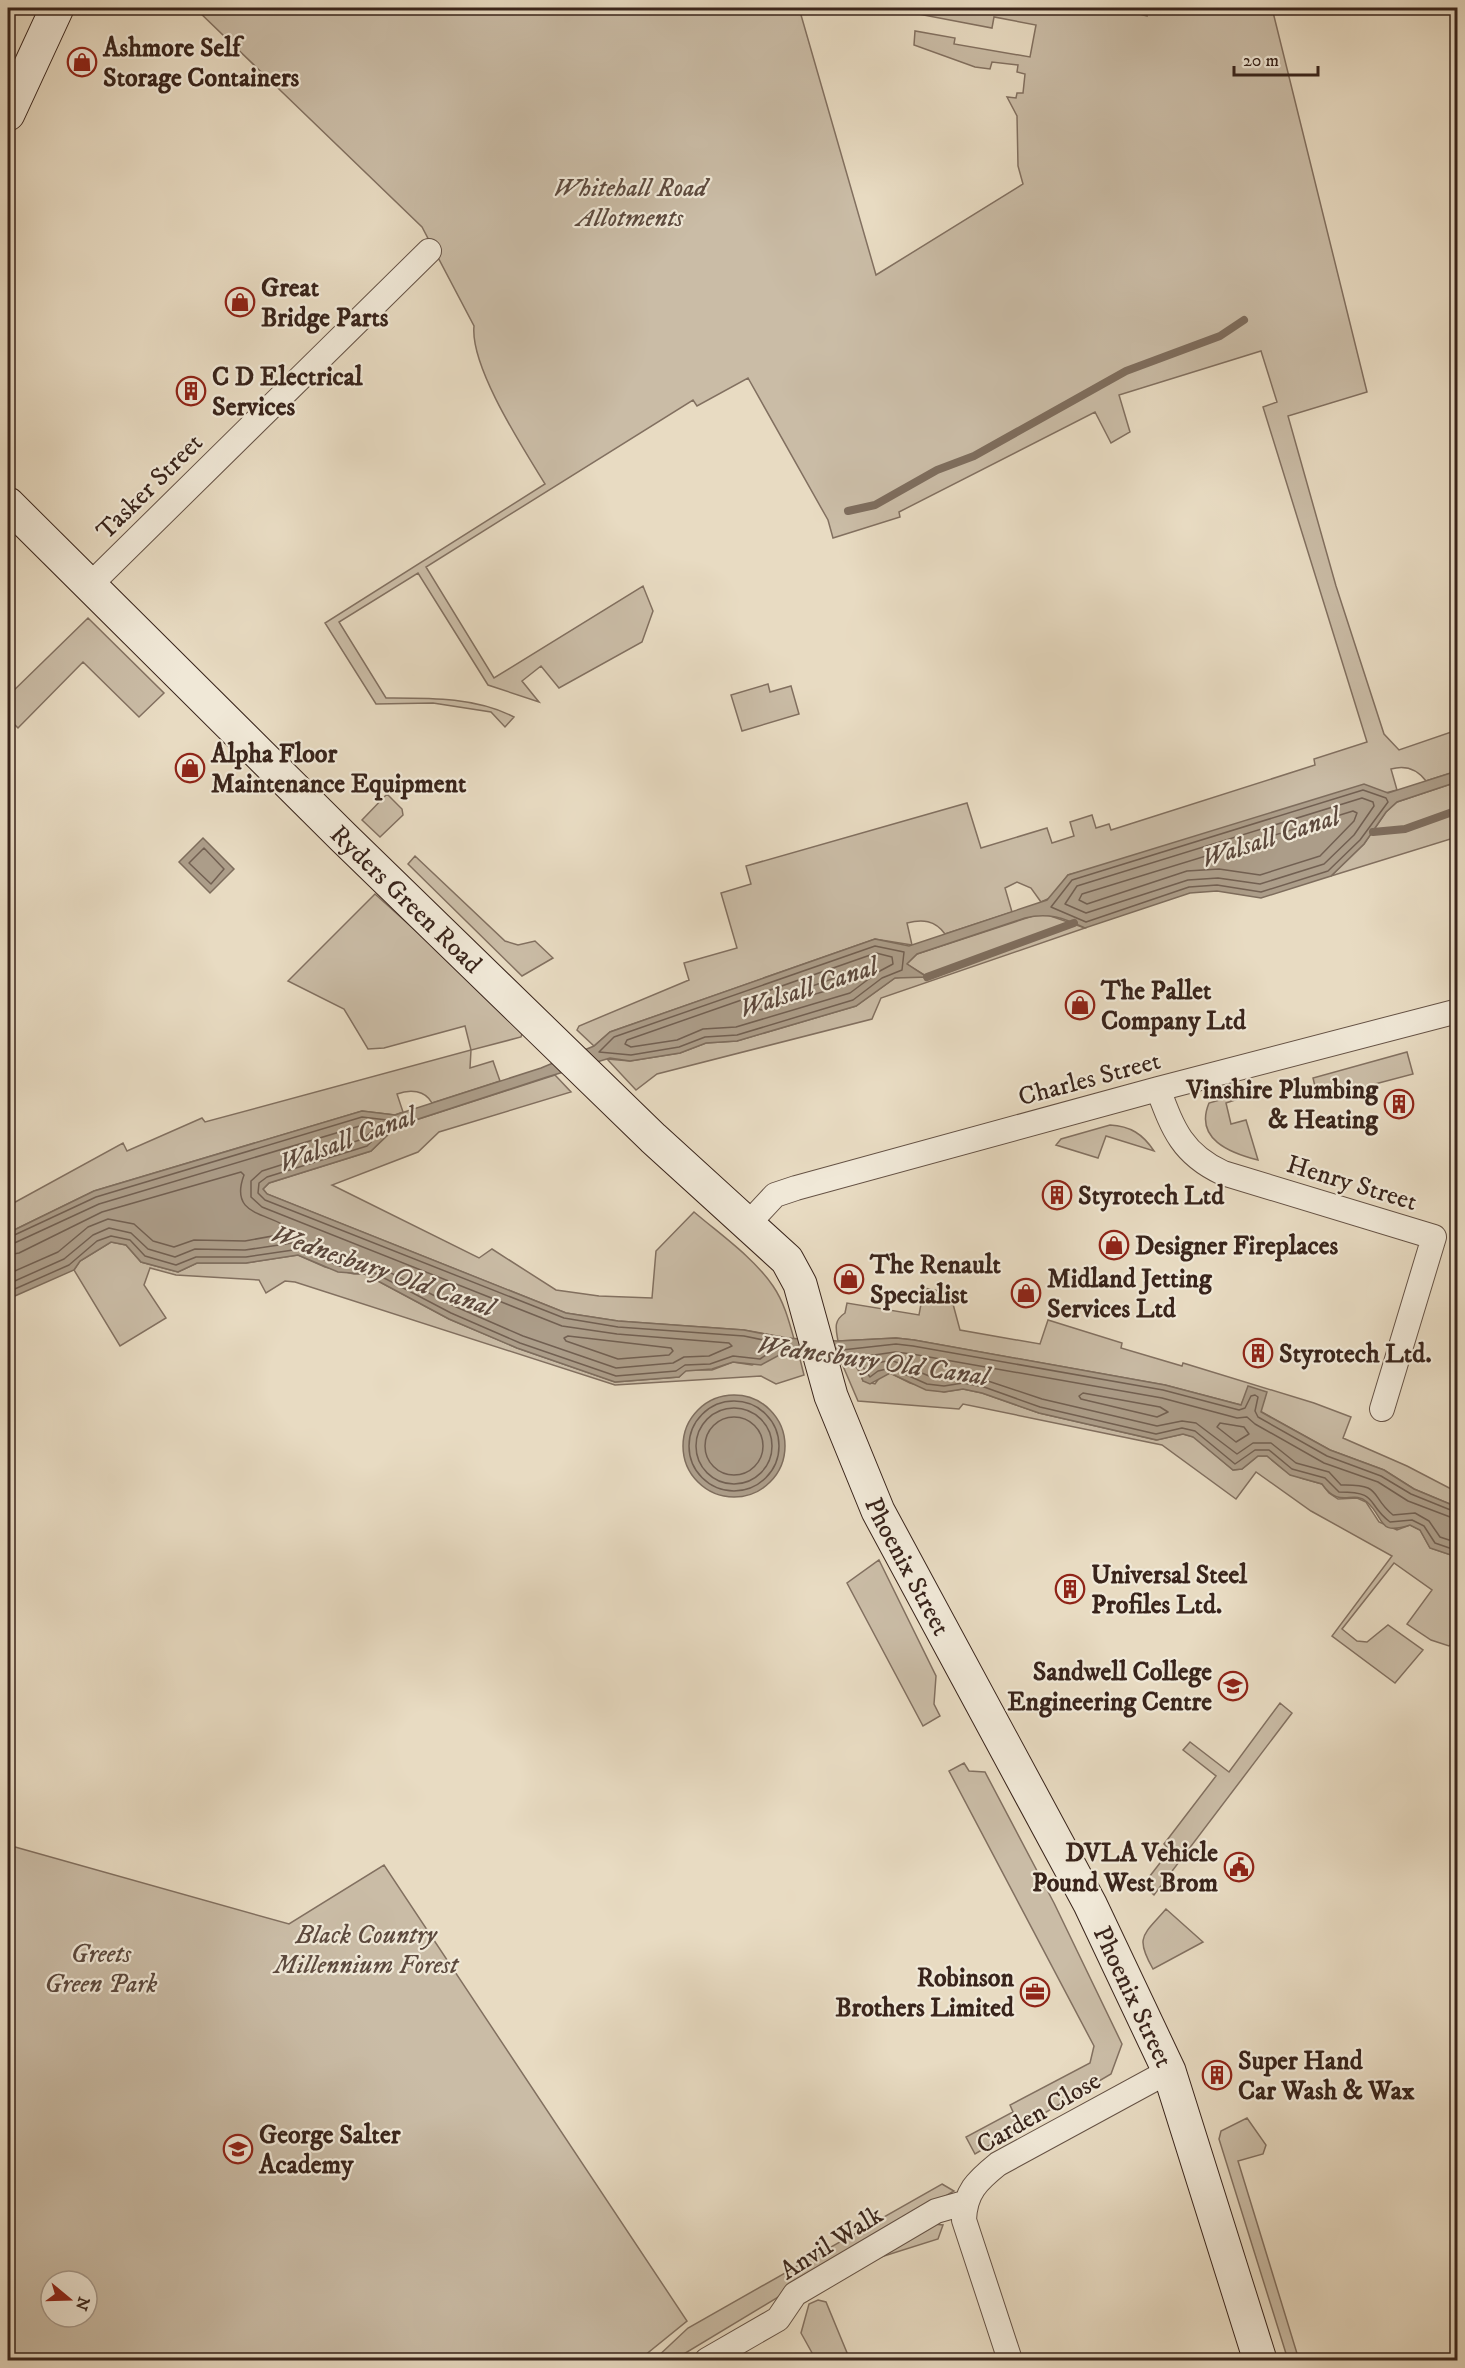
<svg xmlns="http://www.w3.org/2000/svg" width="1465" height="2368" font-family="'IM FELL DW Pica',serif">
  <style>
    .green { fill: #cabca6; stroke: #827060; stroke-width: 1.5; fill-rule: evenodd }
    .water { fill: #ac9d89; stroke: #7e6d5d; stroke-width: 1.5 }
    .lines { fill: none; stroke-linecap: round; stroke-linejoin: round }
    .shore { stroke: #726052; stroke-width: 1.5 }
    .stream { stroke: #7e6d5d; stroke-width: 8 }
    .street-casing { stroke: #655245; stroke-width: 26 }
    .secondary-casing { stroke: #39241b; stroke-width: 35 }
    .street { stroke: #f0e8d7; stroke-width: 24 }
    .secondary { stroke: #f0e8d7; stroke-width: 33 }
    .labels { text-anchor: middle; stroke-width: 4.5; stroke-linejoin: round; paint-order: stroke }
    .poi-label { font-size: 26px; font-weight: bold; fill: #39241b; stroke: #f0e8d7; text-anchor: start }
    .park-label { font-size: 26px; font-style: italic; fill: #5d4a3e; stroke: #f0e8d7 }
    .street-label { font-size: 26px; fill: #39241b; stroke: #f0e8d7 }
    .water-label { font-size: 27px; font-style: italic; fill: #5c483c; stroke: #f0e8d7 }
  </style>
  <rect width="100%" height="100%" fill="#e8dbc2"/>
  <filter id="stains"><feTurbulence type="fractalNoise" baseFrequency=".00333" numOctaves="4"/><feColorMatrix values="0 0 0 0 .2 0 0 0 0 .09 0 0 0 0 .02 0 0 0 .5 -.17"/></filter>
  <radialGradient id="worn" r=".72"><stop offset=".6" stop-color="#630" stop-opacity="0"/><stop offset="1" stop-color="#630" stop-opacity=".3"/></radialGradient>
  <path class="green" d="M195,8H231L233,10L237,8H799L876,275L1023,184L1018,166L1017,116L1007,97L1016,98L1017,93H1023L1025,74L1017,72L1018,65L992,62L990,69L975,67L914,45L915,31L955,38L954,44L1030,57L1036,25L994,17L992,28L918,14L919,8H1117L1147,16V8H1272L1367,392L1288,416L1336,586L1384,734L1399,750L1457,730V771L1426,781C1417,769 1405,765 1391,769L1397,790L1068,875L1052,897L1041,902L1031,888L1017,882L1005,888L1012,912L945,934C935,920 922,919 907,923L912,945L875,939L610,1032L594,1046L577,1030L579,1026L689,980L684,963L737,948L721,893L751,884L746,866L967,803L981,848L1047,828L1052,843L1074,836L1070,822L1092,815L1096,828L1109,824L1111,830L1315,765L1314,759L1367,742L1263,407L1277,402L1261,351L1119,395L1130,432L1111,443L1095,412L899,512L900,517L833,538L828,520L748,378L697,406L693,400L426,567L494,678L643,586L653,611L642,642L559,688L541,666L522,681L539,702L488,685L418,573L339,622L386,698C429,698 475,697 514,717L505,727L491,712L433,703L376,704L325,623L545,484C523,448 470,367 474,326L422,227Z
    M88,618L164,693L139,717L83,662L18,728L8,718V696Z
    M768,684L770,692L791,686L799,714L742,731L731,695Z
    M1457,782V837L1331,876L1364,844L1386,812L1397,802Z
    M387,794L402,809L403,815L380,837L362,820Z
    M415,856L505,941L518,945L535,941L553,958L522,976L408,864Z
    M375,894L524,1028L521,1037L471,1050L470,1068L493,1061L500,1081L432,1103C425,1090 410,1089 397,1094L403,1112L395,1115L362,1111L94,1191L8,1233V1206L123,1143L127,1151L202,1118L205,1122L471,1050L465,1026L384,1048L368,1049L344,1009L288,981Z
    M1042,913L1085,928L881,998L872,1019L657,1074L636,1090L607,1059L630,1061L680,1053L706,1043L737,1041L856,1006L895,978L923,974L906,964L917,954Z
    M1407,1052L1413,1074L1318,1099L1313,1078Z
    M555,1075L571,1092L439,1132L418,1152L332,1185L479,1258L492,1249L556,1290L599,1296L652,1298L656,1251L694,1212C721,1235 753,1257 773,1286C784,1302 789,1321 794,1339L744,1330L618,1321L566,1313L267,1194L263,1189L269,1183L371,1151L397,1126Z
    M1237,1095L1238,1099L1226,1103L1231,1124L1246,1120L1258,1160C1230,1153 1194,1139 1209,1103Z
    M1110,1125C1130,1126 1143,1134 1154,1151L1106,1136L1098,1158L1056,1145L1061,1139Z
    M111,1242L126,1245L141,1262L178,1272L197,1263H246L298,1255L325,1267L354,1274H365L449,1319L517,1348L615,1382L679,1377L686,1370H712L733,1362L752,1365L785,1352L798,1351L804,1375L776,1384L761,1376L615,1385L295,1282L285,1281L266,1293L259,1280L176,1275L150,1268L144,1285L166,1318L120,1346L74,1270L80,1261Z
    M924,1288L950,1293L960,1330L1040,1344L1048,1320L1122,1343L1121,1348L1182,1366L1183,1363L1314,1403L1351,1417L1343,1438L1407,1466L1457,1492V1507L1414,1489L1384,1470L1330,1450L1260,1411L1265,1397L1247,1392L1241,1405L1165,1385L914,1340L896,1338L838,1341C836,1329 833,1321 845,1313L847,1303L919,1315Z
    M840,1359C853,1362 859,1367 863,1381L875,1384L880,1377L890,1373L910,1383L944,1392L963,1389L982,1393L1039,1413L1156,1440L1183,1434L1194,1437L1233,1470L1242,1469L1258,1456H1267L1283,1469L1301,1478L1322,1484L1329,1493L1338,1499L1357,1498L1366,1502L1379,1522L1397,1530L1410,1525L1420,1530L1430,1548L1457,1557V1638L1449,1646L1431,1640L1407,1624L1432,1590L1394,1563L1342,1629L1357,1641L1367,1642L1388,1625L1423,1650L1395,1683L1332,1636L1392,1556L1311,1511L1256,1472L1236,1499L1162,1445L963,1404L959,1409L858,1401Z
    M879,1560L936,1676L934,1704L940,1716L923,1726L847,1583Z
    M1280,1703L1292,1713L1154,1895L1143,1885L1170,1850L1164,1844L1216,1776L1183,1750L1190,1742L1229,1772Z
    M964,1763L969,1771L985,1772L1054,1903L1122,2044L1111,2074L975,2154L966,2137L1013,2112L1010,2105L1090,2063L1094,2046L949,1771Z
    M8,1845L289,1924L384,1865L687,2321L639,2360H8ZM51,2281H87V2317H51Z
    M1166,1909L1203,1942L1153,1969C1134,1936 1144,1935 1166,1909Z
    M1247,2118L1266,2145L1263,2154L1238,2161L1299,2360H1288L1219,2139L1221,2131Z
    M942,2184L954,2191L682,2355L680,2360H654L688,2328Z
    M934,2224L943,2225L938,2239L865,2262Z
    M818,2300L826,2302L850,2360H816L801,2333L809,2304Z"/>
  <path class="water" d="M1457,771V782L1397,802L1386,812L1364,844L1331,876L1261,898L1217,891L1190,893L1085,928C1064,918 1048,912 1025,918L917,954L907,964L927,977L895,978L856,1006L737,1041L706,1043L680,1053L630,1061L610,1058L547,1077L397,1126L371,1151L269,1183L263,1189L267,1194L566,1313L618,1321L744,1330L785,1338L838,1341L896,1338L914,1340L1165,1385L1241,1405L1248,1386L1267,1392L1261,1412L1330,1450L1384,1470L1414,1489L1457,1507V1557L1430,1548L1420,1530L1410,1525C1377,1536 1385,1518 1367,1502C1352,1489 1340,1510 1322,1484L1290,1475L1267,1456H1258L1242,1469L1233,1470L1193,1437L1183,1434L1157,1440L1039,1413L982,1393L963,1389L944,1392L926,1390L890,1373L870,1384L863,1381L858,1368L851,1361L798,1351L785,1352L761,1365L733,1362L712,1369L686,1371L679,1377L615,1382L517,1348L449,1319L365,1274L338,1272L298,1255L246,1263H197L178,1272L141,1262L126,1245L111,1242L80,1261L74,1270L8,1299V1233L94,1191L362,1111L395,1115L541,1068L594,1046L610,1032L875,939L909,946L1047,900L1068,875L1364,784L1388,793Z
    M203,838L234,869L210,893L179,862Z
    M683 1446a51 51 0 1 1 102 0a51 51 0 1 1-102 0Z"/>
  <g class="lines">
    <path class="shore" d="M1363,790L1386,798L1388,802L1360,840L1328,871L1261,892L1217,885L1189,887L1086,922L1051,907L1072,880Z
      M1362,798L1373,802L1374,806L1354,835L1324,864L1260,884L1218,878L1188,880L1086,913L1065,904L1077,886Z
      M1353,811L1357,813L1354,821L1320,856L1260,875L1219,869L1187,871L1087,904L1079,900L1082,894Z
      M204,848L224,869L211,884L189,863Z
      M875,946L904,952L902,970L882,978L853,1000L737,1035L705,1037L679,1047L631,1055L599,1052L614,1037Z
      M876,953L892,957L893,964L878,972L850,993L736,1027L703,1029L677,1040L631,1047L625,1044L627,1040Z
      M857,970L861,971V974L846,985L761,1010L757,1008L759,1005Z
      M8,1238L96,1197L362,1117L387,1120L389,1125L367,1146L267,1177L259,1183L258,1193L265,1200L564,1318L618,1327L744,1336L778,1343L780,1346L760,1359L733,1356L710,1364L685,1365L676,1371L616,1376L520,1343L451,1313L367,1269L339,1266L300,1249L246,1257H196L176,1265L145,1256L130,1240L111,1236L97,1241L69,1265L8,1292
      M8,1246L99,1204L363,1125H371L373,1130L363,1139L262,1171L251,1181V1197L262,1207L562,1326L617,1334L729,1343L732,1346L709,1356L684,1357L673,1363L616,1368L523,1336L454,1306L370,1262L341,1259L299,1242L245,1250L195,1249L175,1257L148,1249L131,1233L109,1228L93,1235L64,1259L8,1284
      M8,1255L19,1253L102,1212L241,1172L244,1175C228,1218 271,1212 291,1230L289,1233L245,1241L194,1240L174,1247L153,1241L134,1224L108,1219L88,1227L58,1252L8,1274
      M568,1336L671,1348L673,1351L669,1355L618,1359L566,1341L564,1338Z
      M1083,1393L1160,1407L1168,1412L1157,1417L1081,1399L1079,1396Z
      M689 1446a45 45 0 1 1 90 0a45 45 0 1 1-90 0Z
      M696 1446a38 38 0 1 1 76 0a38 38 0 1 1-76 0Z
      M705 1446a29 29 0 1 1 58 0a29 29 0 1 1-58 0Z
      M1220,1423L1244,1427L1249,1434L1236,1442L1217,1427Z
      M1458,1513L1411,1494L1381,1476L1327,1456L1258,1417L1255,1411L1258,1397L1255,1395L1251,1396L1245,1408L1239,1410L1163,1390L913,1346L896,1344L842,1350L843,1353L856,1357L870,1377L878,1371L891,1368L927,1384L944,1386L963,1383L984,1387L1040,1407L1156,1434L1182,1428L1195,1431L1235,1464L1255,1450H1269L1292,1469L1325,1478L1339,1492C1380,1492 1365,1503 1390,1522L1412,1520L1424,1526L1435,1543L1458,1551
      M1458,1520L1408,1501L1378,1482L1324,1463L1255,1424L1247,1417L1237,1418L1162,1398L912,1354L895,1352L867,1356L873,1364L891,1360L929,1376H963L985,1380L1042,1399L1157,1426L1182,1421L1196,1423L1237,1454L1253,1443H1271L1296,1463L1329,1472L1341,1485C1384,1484 1369,1496 1393,1515L1415,1513L1429,1521L1440,1537L1458,1543"/>
    <path class="stream" d="M848,511L875,505L937,470L974,456L1126,371L1220,336L1244,320
      M1373,832L1405,829L1458,810
      M927,977L1074,923"/>
    <g class="street-casing">
      <path id="street" d="M90,585L429,251
        M1158,1089C1173,1129 1182,1154 1223,1173L1434,1237L1382,1409
        M748,1224L775,1195L796,1188L1158,1089L1458,1011
        M707,2360L778,2319L795,2294L936,2211L964,2203
        M1010,2360L964,2220C965,2192 977,2181 998,2164L1169,2071"/>
    </g>
    <g class="secondary-casing">
      <g id="secondary">
        <path d="M8,114L57,8"/>
        <path id="s1" d="M8,504L343,837L653,1138L787,1260L800,1284L831,1396L878,1511L1090,1904L1169,2071L1260,2360"/>
      </g>
    </g>
    <use href="#street" class="street"/>
    <use href="#secondary" class="secondary"/>
  </g>
  <defs>
    <g id="shop-ring" transform="scale(1.5)"><circle r="9.5" fill="#f0e8d7" stroke="#8f2418" stroke-width="1.5"/><path d="M-5-2.5h2.3a2.7 3.5 0 0 1 5.4 0H5L5.5 6h-11ZM-1.5-2.5h3a1.5 2.3 0 0 0-3 0Z" fill="#8f2418"/></g>
    <g id="building-ring" transform="scale(1.5)"><circle r="9.5" fill="#f0e8d7" stroke="#8f2418" stroke-width="1.5"/><path d="M-4-6H4V6H1V3H-1V6H-4ZM-2.5-4.3h1.7v1.8h-1.7ZM.8-4.3h1.7v1.8H.8ZM-2.5-1h1.7V.8h-1.7ZM.8-1h1.7V.8H.8Z" fill="#8f2418"/></g>
    <g id="university-ring" transform="scale(1.5)"><circle r="9.5" fill="#f0e8d7" stroke="#8f2418" stroke-width="1.5"/><path d="M0-5L7-2L0 1L-7-2ZM-4 1L0 2.5L4 1V4Q0 6-4 4Z" fill="#8f2418"/></g>
    <g id="civic-ring" transform="scale(1.5)"><circle r="9.5" fill="#f0e8d7" stroke="#8f2418" stroke-width="1.5"/><path d="M-.6-6.5H3V-4.5H.6V-3L4-1V1h2V6H-6V1h2V-1L-.6-3ZM-1.2 2.5V6h2.4V2.5Z" fill="#8f2418"/></g>
    <g id="office-ring" transform="scale(1.5)"><circle r="9.5" fill="#f0e8d7" stroke="#8f2418" stroke-width="1.5"/><path d="M-6-3h4V-5.5h4V-3h4V5H-6ZM-1-4.5V-3h2v-1.5ZM-6 0V1H6V0Z" fill="#8f2418"/></g>
    <g id="school-ring" transform="scale(1.5)"><circle r="9.5" fill="#f0e8d7" stroke="#8f2418" stroke-width="1.5"/><path d="M0-5L7-2L0 1L-7-2ZM-4 1L0 2.5L4 1V4Q0 6-4 4Z" fill="#8f2418"/></g>
  </defs>
  <g fill-rule="evenodd">
    <use href="#shop-ring" x="82" y="62"/>
    <use href="#shop-ring" x="240" y="302"/>
    <use href="#building-ring" x="191" y="391"/>
    <use href="#shop-ring" x="190" y="768"/>
    <use href="#shop-ring" x="1080" y="1005"/>
    <use href="#building-ring" x="1399" y="1104"/>
    <use href="#building-ring" x="1057" y="1195"/>
    <use href="#shop-ring" x="1114" y="1245"/>
    <use href="#shop-ring" x="849" y="1279"/>
    <use href="#shop-ring" x="1026" y="1293"/>
    <use href="#building-ring" x="1258" y="1353"/>
    <use href="#building-ring" x="1070" y="1589"/>
    <use href="#university-ring" x="1233" y="1686"/>
    <use href="#civic-ring" x="1239" y="1867"/>
    <use href="#office-ring" x="1035" y="1992"/>
    <use href="#building-ring" x="1217" y="2075"/>
    <use href="#school-ring" x="238" y="2149"/>
  </g>
  <g class="labels">
    <g class="poi-label">
      <text x="103" y="56">Ashmore Self<tspan x="103" dy="30">Storage Containers</tspan></text>
      <text x="261" y="296">Great<tspan x="261" dy="30">Bridge Parts</tspan></text>
      <text x="212" y="385">C D Electrical<tspan x="212" dy="30">Services</tspan></text>
      <text x="211" y="762">Alpha Floor<tspan x="211" dy="30">Maintenance Equipment</tspan></text>
      <text x="1101" y="999">The Pallet<tspan x="1101" dy="30">Company Ltd</tspan></text>
      <text x="1378" y="1098" text-anchor="end">Vinshire Plumbing<tspan x="1378" dy="30">&amp; Heating</tspan></text>
      <text x="1078" y="1204">Styrotech Ltd</text>
      <text x="1135" y="1254">Designer Fireplaces</text>
      <text x="870" y="1273">The Renault<tspan x="870" dy="30">Specialist</tspan></text>
      <text x="1047" y="1287">Midland Jetting<tspan x="1047" dy="30">Services Ltd</tspan></text>
      <text x="1279" y="1362">Styrotech Ltd.</text>
      <text x="1091" y="1583">Universal Steel<tspan x="1091" dy="30">Profiles Ltd.</tspan></text>
      <text x="1212" y="1680" text-anchor="end">Sandwell College<tspan x="1212" dy="30">Engineering Centre</tspan></text>
      <text x="1218" y="1861" text-anchor="end">DVLA Vehicle<tspan x="1218" dy="30">Pound West Brom</tspan></text>
      <text x="1014" y="1986" text-anchor="end">Robinson<tspan x="1014" dy="30">Brothers Limited</tspan></text>
      <text x="1238" y="2069">Super Hand<tspan x="1238" dy="30">Car Wash &amp; Wax</tspan></text>
      <text x="259" y="2143">George Salter<tspan x="259" dy="30">Academy</tspan></text>
    </g>
    <g class="park-label">
      <text x="630" y="196">Whitehall Road<tspan x="630" dy="30">Allotments</tspan></text>
      <text x="366" y="1943">Black Country<tspan x="366" dy="30">Millennium Forest</tspan></text>
      <text x="101" y="1962">Greets<tspan x="101" dy="30">Green Park</tspan></text>
    </g>
    <g class="street-label">
      <text transform="translate(149 486) rotate(-45)" y="9">Tasker Street</text>
      <text dy="9" stroke="none"><textPath href="#s1" startOffset="561">Ryders Green Road</textPath></text>
      <text transform="translate(1089 1078) rotate(-15)" y="9">Charles Street</text>
      <text transform="translate(1352 1182) rotate(17)" y="9">Henry Street</text>
      <text dy="9" stroke="none"><textPath href="#s1" startOffset="1416">Phoenix Street</textPath></text>
      <text dy="9" stroke="none"><textPath href="#s1" startOffset="1902">Phoenix Street</textPath></text>
      <text transform="translate(1038 2112) rotate(-30)" y="9">Carden Close</text>
      <text transform="translate(831 2242) rotate(-32)" y="9">Anvil Walk</text>
    </g>
    <g class="water-label">
      <text transform="translate(1270 837) rotate(-18)" y="9">Walsall Canal</text>
      <text transform="translate(808 987) rotate(-18)" y="9">Walsall Canal</text>
      <text transform="translate(347 1139) rotate(-20)" y="9">Walsall Canal</text>
      <text transform="translate(383 1270) rotate(19)" y="9">Wednesbury Old Canal</text>
      <text transform="translate(873 1360) rotate(8)" y="9">Wednesbury Old Canal</text>
    </g>
  </g>
  <rect width="1465" height="2368" fill="none" stroke="#e8dbc2" stroke-width="30"/>
  <rect x="9" y="9" width="1447" height="2350" fill="none" stroke="#39241b" stroke-width="3"/>
  <rect x="15" y="15" width="1435" height="2338" fill="none" stroke="#39241b" stroke-width="1.5"/>
  <g transform="translate(69 2299) rotate(109)"><circle r="28" fill="#f0e8d7" stroke="#a79a8c" stroke-width="1.5"/>
  <path d="M0-4.5L10 22L0 15L-10 22Z" fill="#8f2418"/>
  <text y="-9" font-size="16" font-weight="bold" text-anchor="middle" fill="#39241b">N</text>
  </g>
  <path d="M1234 66v9h84v-9" fill="none" stroke="#39241b" stroke-width="3"/>
  <text x="1243" y="66" font-size="18" fill="#39241b" stroke="#f0e8d7" stroke-width="4.5" paint-order="stroke">20 m</text>
  <rect width="100%" height="100%" filter="url(#stains)"/>
  <rect width="100%" height="100%" fill="url(#worn)"/>
</svg>
